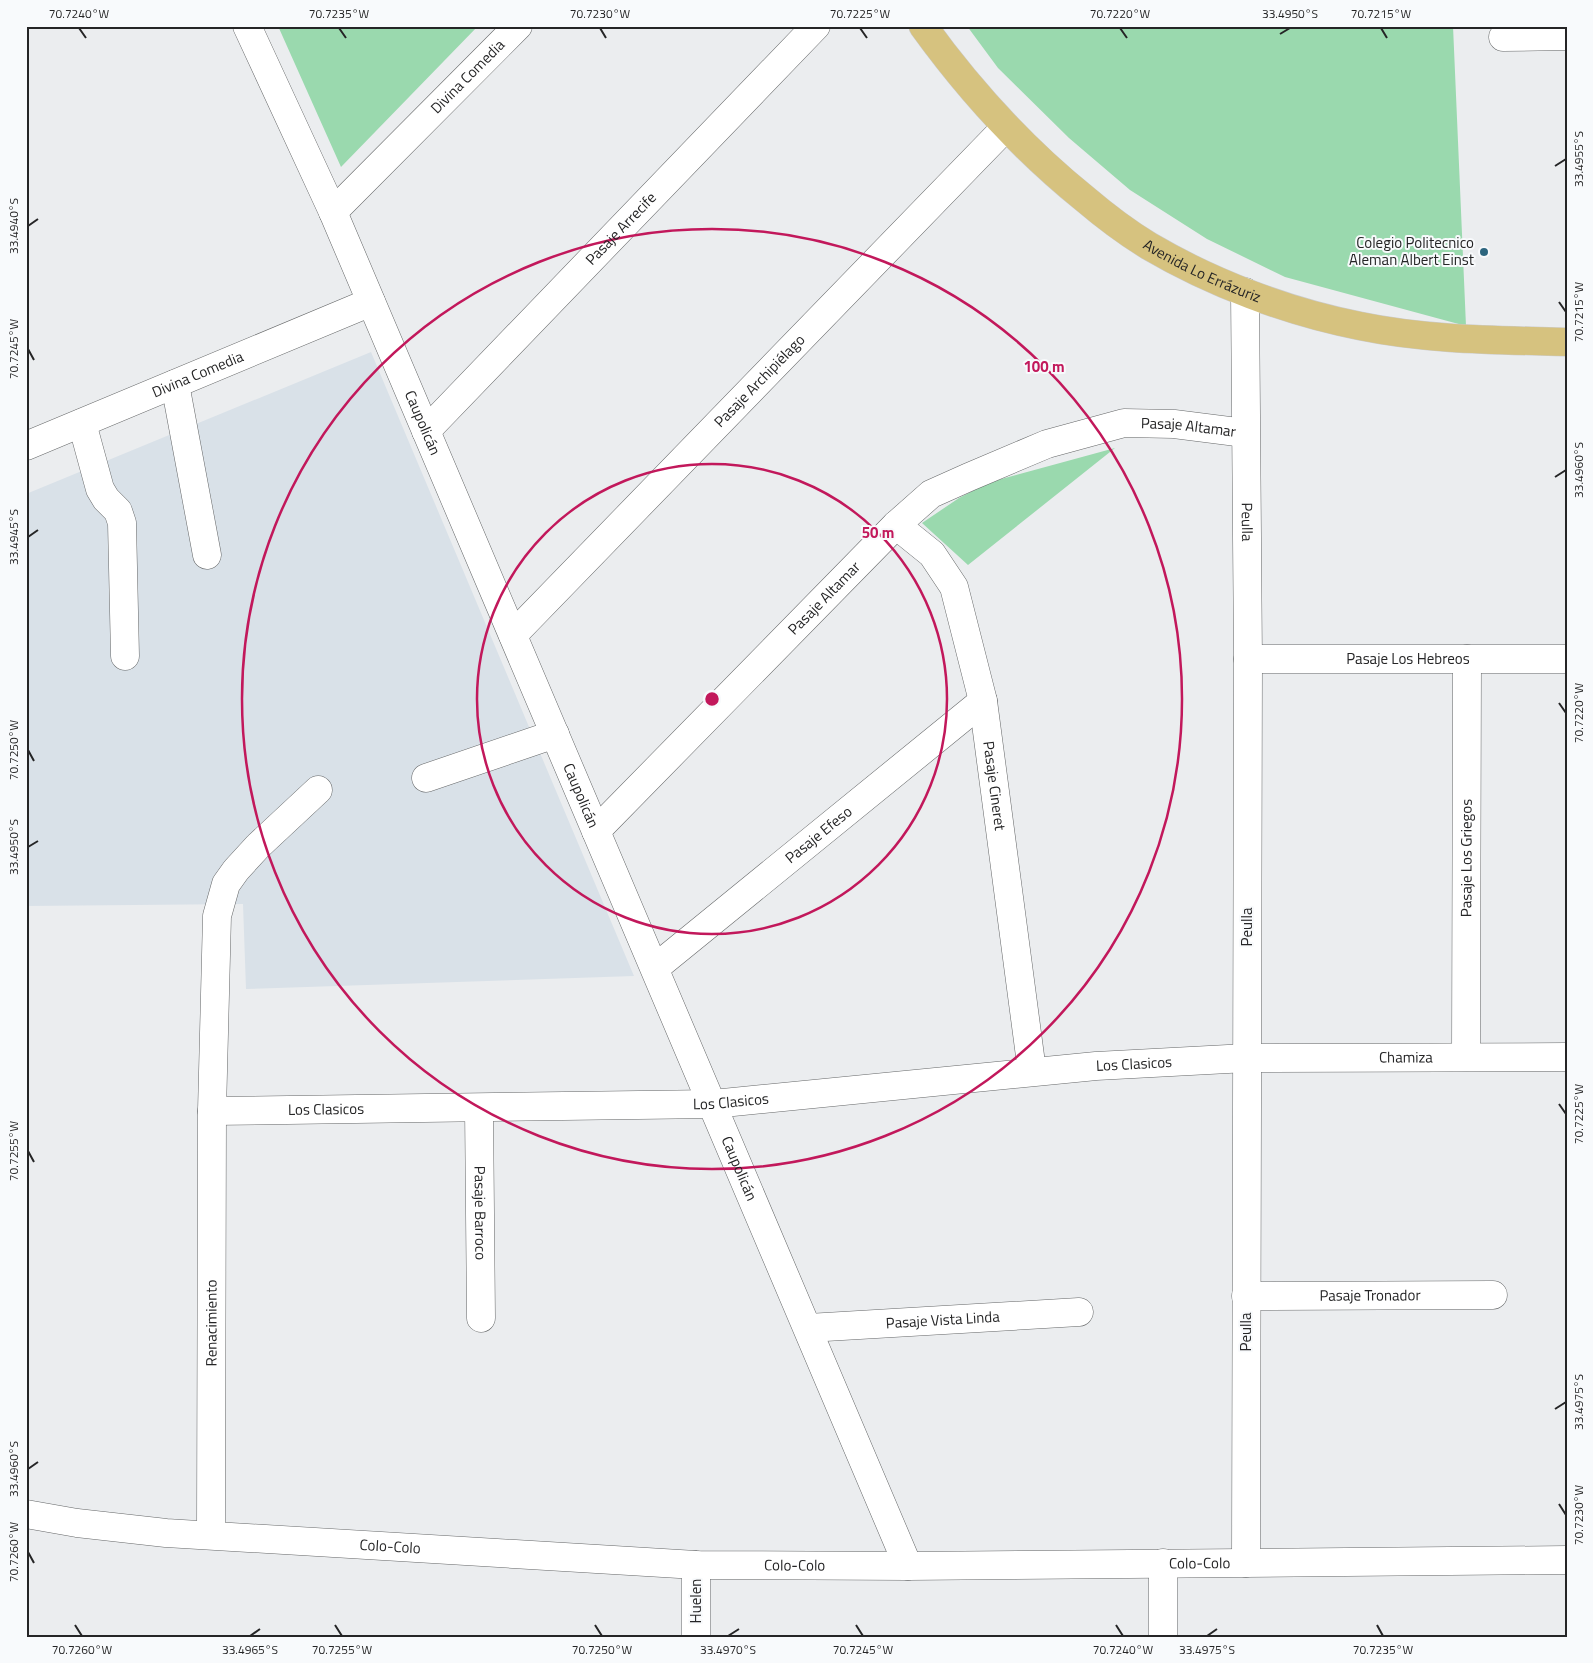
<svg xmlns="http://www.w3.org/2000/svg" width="1593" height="1663" font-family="'Titillium Web',sans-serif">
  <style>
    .built { fill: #d9e1e8 }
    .green { fill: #9ad9ae }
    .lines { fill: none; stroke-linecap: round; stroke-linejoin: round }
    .minor-casing { stroke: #656768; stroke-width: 29 }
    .major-casing { stroke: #cbcbcb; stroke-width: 29 }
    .minor { stroke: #fff; stroke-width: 28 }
    .major { stroke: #d6c27f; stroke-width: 28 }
    .ticks { fill: none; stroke: #252526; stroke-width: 2 }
    .ring { fill: none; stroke: #c2185b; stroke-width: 2.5 }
    .poi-dot { fill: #2c657e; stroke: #f8fafc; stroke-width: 2 }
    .labels { text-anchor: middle; stroke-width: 4; stroke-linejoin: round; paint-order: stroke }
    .street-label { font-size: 15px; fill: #252526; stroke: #f8fafc }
    .poi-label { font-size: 15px; fill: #252526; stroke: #f8fafc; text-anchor: end }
    .centre { fill: #c2185b; stroke: #f8fafc; stroke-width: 2.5 }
    .ring-label { font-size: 15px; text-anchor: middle; font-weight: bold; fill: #c2185b; stroke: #f8fafc; stroke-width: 4; stroke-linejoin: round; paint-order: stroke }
    .neatline { fill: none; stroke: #252526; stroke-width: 2 }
    .ticks-label { font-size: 12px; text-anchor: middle; fill: #252526 }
  </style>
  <rect width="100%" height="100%" fill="#ebedef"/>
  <path class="built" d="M371,352L634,976L246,989L243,904L26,906V494Z"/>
  <path class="green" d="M278,26H478L341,167Z
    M967,26H1453L1466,326L1285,277L1207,239L1130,190L1069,138L998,68Z
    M1115,448L968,565L922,523L959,498L990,482Z"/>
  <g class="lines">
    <g class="minor-casing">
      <g id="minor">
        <path id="s1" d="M247,26L333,212L908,1566"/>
        <path d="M1503,37L1567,36"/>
        <path id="s2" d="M333,212L518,26"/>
        <path id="s3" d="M1245,292L1248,659L1246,1563"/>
        <path d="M175,384L207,555"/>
        <path d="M82,423L100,489L106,499L118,511L122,523L125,656"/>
        <path id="s4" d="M426,431L816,26"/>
        <path id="s5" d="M26,446L371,302"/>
        <path id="s6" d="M896,525L932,554L954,587L983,701L1032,1071"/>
        <path id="s7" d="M513,635L1006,127"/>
        <path id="s8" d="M1248,659H1567"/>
        <path d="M426,778L555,734"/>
        <path id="s9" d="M596,831L896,525L931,494L969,477L1047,444L1124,423L1174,424L1245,433"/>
        <path id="s10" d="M655,968L983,701"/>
        <path id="s11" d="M1466,1057L1467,659"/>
        <path id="s12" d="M479,1108L481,1318"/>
        <path id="s13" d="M212,1111L713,1104L1096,1066L1247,1058L1567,1057"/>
        <path id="s14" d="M1246,1296L1493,1295"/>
        <path id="s15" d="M808,1328L1079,1312"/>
        <path id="s16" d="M26,1514L77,1523L166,1533L696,1565L908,1566L1567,1560"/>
        <path id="s17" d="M211,1535L212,1111L217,916L226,884L236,870L258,846L318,790"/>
        <path d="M1163,1563V1637"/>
        <path d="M696,1637V1565"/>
      </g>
    </g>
    <g class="major-casing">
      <g id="major">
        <path id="s18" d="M923,26C970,91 1023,149 1085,199C1105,216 1126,232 1149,246C1212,283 1288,312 1360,326C1427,340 1498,340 1567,342"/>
      </g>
    </g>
    <use href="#minor" class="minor"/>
    <use href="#major" class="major"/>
  </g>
  <path class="ticks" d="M79,28L86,38M339,28L346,38M600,28L606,38M860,28L867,38M1120,28L1127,38M1381,28L1387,38M1280,34L1290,28M1555,166L1566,159M28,226L38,219M1559,302L1566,312M28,349L34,360M1555,477L1566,470M28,537L38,530M1559,703L1566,713M28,750L34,761M28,847L38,841M1559,1104L1566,1114M28,1151L34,1162M1555,1409L1566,1402M28,1469L38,1462M1559,1504L1566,1515M28,1552L34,1563M75,1625L82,1636M335,1625L342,1636M595,1625L602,1636M856,1625L863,1636M1116,1625L1123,1636M1377,1625L1383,1636M250,1636L260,1629M728,1636L739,1629M1207,1636L1217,1629"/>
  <g class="ring">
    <circle cx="712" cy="699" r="235"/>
    <circle cx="712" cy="699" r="470"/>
  </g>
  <circle class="poi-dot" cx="1484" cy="252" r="5"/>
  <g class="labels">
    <g class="street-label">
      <text dy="5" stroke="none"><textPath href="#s2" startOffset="191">Divina Comedia</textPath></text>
      <text dy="5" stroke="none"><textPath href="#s4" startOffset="281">Pasaje Arrecife</textPath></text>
      <text dy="5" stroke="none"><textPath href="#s18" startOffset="376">Avenida Lo Errázuriz</textPath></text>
      <text dy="5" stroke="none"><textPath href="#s5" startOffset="186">Divina Comedia</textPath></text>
      <text dy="5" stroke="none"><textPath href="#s7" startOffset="354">Pasaje Archipiélago</textPath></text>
      <text dy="5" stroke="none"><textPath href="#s1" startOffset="434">Caupolicán</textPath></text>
      <text dy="5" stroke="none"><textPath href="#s9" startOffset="746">Pasaje Altamar</textPath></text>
      <text dy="5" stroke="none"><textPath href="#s3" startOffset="230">Peulla</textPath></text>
      <text dy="5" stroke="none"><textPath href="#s9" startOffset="326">Pasaje Altamar</textPath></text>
      <text dy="5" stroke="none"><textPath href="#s8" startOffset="160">Pasaje Los Hebreos</textPath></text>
      <text dy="5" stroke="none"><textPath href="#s6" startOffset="289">Pasaje Cineret</textPath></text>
      <text dy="5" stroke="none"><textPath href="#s1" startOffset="839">Caupolicán</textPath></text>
      <text dy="5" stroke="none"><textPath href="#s10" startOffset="211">Pasaje Efeso</textPath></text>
      <text dy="5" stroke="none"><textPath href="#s11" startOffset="199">Pasaje Los Griegos</textPath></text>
      <text transform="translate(1247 927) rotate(-90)" y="5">Peulla</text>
      <text dy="5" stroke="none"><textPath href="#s13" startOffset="1196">Chamiza</textPath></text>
      <text dy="5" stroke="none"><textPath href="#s13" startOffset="924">Los Clasicos</textPath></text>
      <text dy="5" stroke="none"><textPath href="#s13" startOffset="519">Los Clasicos</textPath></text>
      <text dy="5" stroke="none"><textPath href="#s13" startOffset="114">Los Clasicos</textPath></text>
      <text dy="5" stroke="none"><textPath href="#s1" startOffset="1244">Caupolicán</textPath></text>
      <text dy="5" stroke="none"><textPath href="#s12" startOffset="105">Pasaje Barroco</textPath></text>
      <text dy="5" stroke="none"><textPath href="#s14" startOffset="124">Pasaje Tronador</textPath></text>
      <text dy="5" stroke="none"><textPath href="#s15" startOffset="135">Pasaje Vista Linda</textPath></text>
      <text dy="5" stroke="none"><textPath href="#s17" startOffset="212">Renacimiento</textPath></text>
      <text transform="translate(1246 1332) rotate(-90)" y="5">Peulla</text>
      <text dy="5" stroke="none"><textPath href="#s16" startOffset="366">Colo-Colo</textPath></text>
      <text dy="5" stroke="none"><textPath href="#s16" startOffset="1176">Colo-Colo</textPath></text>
      <text dy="5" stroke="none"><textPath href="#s16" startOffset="771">Colo-Colo</textPath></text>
      <text transform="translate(696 1601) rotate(-90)" y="5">Huelen</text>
    </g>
    <g class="poi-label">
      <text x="1474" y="248">Colegio Politecnico<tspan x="1474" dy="17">Aleman Albert Einst</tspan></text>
    </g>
  </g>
  <circle cx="712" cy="699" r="8" class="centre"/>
  <g class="ring-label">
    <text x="1044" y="372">100 m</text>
    <text x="878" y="538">50 m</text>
  </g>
  <rect width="1593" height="1663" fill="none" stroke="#f8fafc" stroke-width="55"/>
  <rect x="28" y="28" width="1538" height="1608" class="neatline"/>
  <g class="ticks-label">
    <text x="79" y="18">70.7240°W</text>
    <text x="339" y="18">70.7235°W</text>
    <text x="600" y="18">70.7230°W</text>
    <text x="860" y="18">70.7225°W</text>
    <text x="1120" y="18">70.7220°W</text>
    <text x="1290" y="18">33.4950°S</text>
    <text x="1381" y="18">70.7215°W</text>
    <text transform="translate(1579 159) rotate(-90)" y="4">33.4955°S</text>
    <text transform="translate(14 226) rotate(-90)" y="4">33.4940°S</text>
    <text transform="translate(1579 312) rotate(-90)" y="4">70.7215°W</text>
    <text transform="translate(14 349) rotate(-90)" y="4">70.7245°W</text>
    <text transform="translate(1579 470) rotate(-90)" y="4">33.4960°S</text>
    <text transform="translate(14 537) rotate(-90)" y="4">33.4945°S</text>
    <text transform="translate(1579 713) rotate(-90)" y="4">70.7220°W</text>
    <text transform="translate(14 750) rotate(-90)" y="4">70.7250°W</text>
    <text transform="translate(14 847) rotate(-90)" y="4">33.4950°S</text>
    <text transform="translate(1579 1114) rotate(-90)" y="4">70.7225°W</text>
    <text transform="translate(14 1151) rotate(-90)" y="4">70.7255°W</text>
    <text transform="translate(1579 1402) rotate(-90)" y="4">33.4975°S</text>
    <text transform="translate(14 1469) rotate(-90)" y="4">33.4960°S</text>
    <text transform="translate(1579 1515) rotate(-90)" y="4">70.7230°W</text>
    <text transform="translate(14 1552) rotate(-90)" y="4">70.7260°W</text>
    <text x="82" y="1654">70.7260°W</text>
    <text x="250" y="1654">33.4965°S</text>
    <text x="342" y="1654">70.7255°W</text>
    <text x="602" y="1654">70.7250°W</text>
    <text x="728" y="1654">33.4970°S</text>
    <text x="863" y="1654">70.7245°W</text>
    <text x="1123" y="1654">70.7240°W</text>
    <text x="1207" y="1654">33.4975°S</text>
    <text x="1383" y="1654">70.7235°W</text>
  </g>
</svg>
